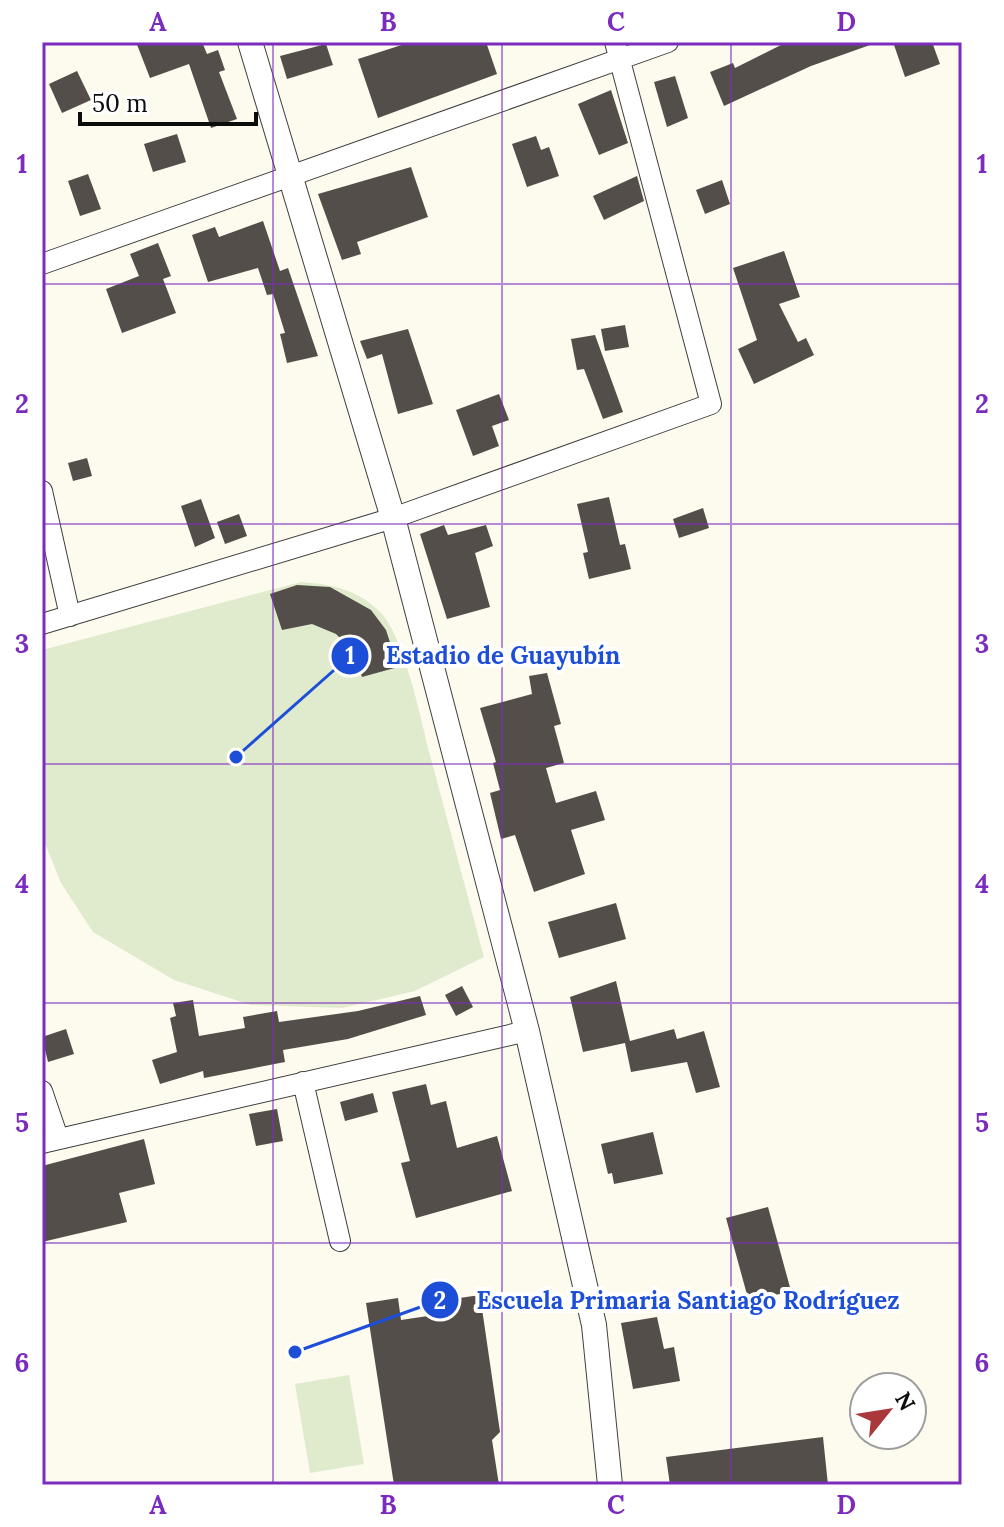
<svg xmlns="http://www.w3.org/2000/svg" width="1004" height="1527" font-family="Lora,serif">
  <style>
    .pitch { fill: #e0ebcd }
    .building { fill: #544e4a }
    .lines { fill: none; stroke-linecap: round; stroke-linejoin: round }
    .minor-casing { stroke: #3f3f3f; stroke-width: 22 }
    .tertiary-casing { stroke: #3f3f3f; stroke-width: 26 }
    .minor { stroke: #fff; stroke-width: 20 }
    .tertiary { stroke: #fff; stroke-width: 24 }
    .grid { fill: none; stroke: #7b2cbf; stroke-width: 2; stroke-opacity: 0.55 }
    .leader { fill: none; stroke: #1d4ed8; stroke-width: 3 }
    .callout-dot { fill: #1d4ed8; stroke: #fff; stroke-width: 3 }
    .mark-label { font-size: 24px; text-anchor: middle; font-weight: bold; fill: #fff }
    .callout-label { font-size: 24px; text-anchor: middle; font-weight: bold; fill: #1d4ed8; stroke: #fff; stroke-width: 8; stroke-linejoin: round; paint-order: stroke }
    .neatline { fill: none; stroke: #7b2cbf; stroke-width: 3 }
    .grid-label { font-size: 26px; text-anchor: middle; font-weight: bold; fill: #7b2cbf }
  </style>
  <rect width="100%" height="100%" fill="#fdfaee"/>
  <path class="pitch" d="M301,582C330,584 357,589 379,611C404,634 421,720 430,755C448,822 466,890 484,957L415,991L342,1008L251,1005L174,980L93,932L61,883L42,836V650Z
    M349,1375L364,1464L310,1473L295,1384Z"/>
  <path class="building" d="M136,42H202L207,54L218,50L225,70L219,72L237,119L211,128L189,64L150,78Z
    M411,42H486L497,74L378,118L358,59Z
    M787,42L870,45L811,66L724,106L710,72L733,63L735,68Z
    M893,42H932L940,64L905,77Z
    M326,44L333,65L287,79L280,56Z
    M77,71L91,100L62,113L49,84Z
    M675,76L688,118L667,127L654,82Z
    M611,90L628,143L599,155L578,104Z
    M177,134L186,162L153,172L144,144Z
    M536,136L541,150L549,147L559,176L527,187L512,144Z
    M411,167L428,217L357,242L361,254L342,260L318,194Z
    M88,174L101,209L80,216L68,181Z
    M637,176L644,201L604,220L593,196Z
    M722,180L730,204L705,214L696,190Z
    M263,221L280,271L288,268L318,356L287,363L280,334L285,333L273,294L267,295L258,268L208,282L192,235L215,227L219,237Z
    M158,243L171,276L163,279L176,313L122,333L106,289L139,276L130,254Z
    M784,251L800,297L779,304L798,342L806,338L814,355L754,384L738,349L757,340L733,268Z
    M625,325L629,347L605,351L601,329Z
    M408,329L433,404L398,414L382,354L367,359L360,341Z
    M595,335L623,412L603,419L584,369L577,370L571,339Z
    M499,394L509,420L492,426L499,446L473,456L456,410Z
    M87,458L92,476L73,481L68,463Z
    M609,497L620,545L625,544L631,569L589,579L583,553L588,552L577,504Z
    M201,499L215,538L195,547L181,506Z
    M703,508L709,528L679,538L673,519Z
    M239,514L247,536L225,544L217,522Z
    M444,525L448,535L486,525L493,546L475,553L490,607L447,619L420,534Z
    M297,585L330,587L371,610L386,630L398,667L362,677L353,651L336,634L312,624L282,630L270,594Z
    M547,673L561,724L554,726L564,763L546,768L556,803L596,791L605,820L571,830L585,874L534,892L515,835L501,839L490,793L500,790L493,763L496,762L480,708L532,694L529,676Z
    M616,903L626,939L559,958L548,922Z
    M616,981L630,1041L674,1029L677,1039L704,1031L720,1087L696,1093L687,1062L631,1072L625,1043L583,1052L570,997Z
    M462,986L473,1007L456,1016L445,995Z
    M420,996L426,1015L348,1039L283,1050L285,1062L204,1078L203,1071L160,1084L152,1060L177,1052L170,1018L176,1016L173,1003L193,1000L199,1036L245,1028L243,1017L277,1011L279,1022L358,1011Z
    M66,1029L74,1054L48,1062L42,1037Z
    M426,1084L431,1105L446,1101L457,1148L497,1136L512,1191L416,1218L401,1163L410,1161L392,1092Z
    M373,1093L378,1112L345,1121L340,1102Z
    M277,1109L283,1141L256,1146L249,1114Z
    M653,1132L663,1174L614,1184L612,1173L608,1174L601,1144Z
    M144,1139L155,1184L119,1193L127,1222L42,1242V1166Z
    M768,1207L791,1291L749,1302L726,1218Z
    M480,1295L500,1432L492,1440L499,1485H394L366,1303L398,1298L401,1320L448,1313L446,1300Z
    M657,1317L664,1349L674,1347L680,1381L633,1389L621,1323Z
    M823,1437L828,1485H670L666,1457Z"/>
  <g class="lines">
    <g class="minor-casing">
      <path id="minor" d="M42,264L668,42
        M42,491L70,616
        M42,624L393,518L711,404L615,42
        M303,1082L340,1241
        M42,1091L58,1138
        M42,1143L527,1031"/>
    </g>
    <g class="tertiary-casing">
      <path id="tertiary" d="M250,42L393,518L527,1031L594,1325L610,1485"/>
    </g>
    <use href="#minor" class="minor"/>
    <use href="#tertiary" class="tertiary"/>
  </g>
  <path class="grid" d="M273,42V1485M502,42V1485M731,42V1485M42,284H962M42,524H962M42,764H962M42,1003H962M42,1243H962"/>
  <path class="leader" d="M236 757L350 656M295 1352L440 1300"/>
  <g class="callout-dot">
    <circle cx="236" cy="757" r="8"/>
    <circle cx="295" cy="1352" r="8"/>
    <circle cx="350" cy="656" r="20"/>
    <circle cx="440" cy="1300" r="20"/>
  </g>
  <g class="mark-label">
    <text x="350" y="664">1</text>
    <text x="440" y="1309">2</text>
  </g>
  <g class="callout-label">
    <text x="503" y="664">Estadio de Guayubín</text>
    <text x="688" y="1309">Escuela Primaria Santiago Rodríguez</text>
  </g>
  <rect width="1004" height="1527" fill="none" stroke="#ffffff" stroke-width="88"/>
  <g transform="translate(888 1411) rotate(60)"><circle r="38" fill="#ffffff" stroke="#9e9e9e" stroke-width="2"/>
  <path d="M0-6L14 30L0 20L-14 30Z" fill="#aa373b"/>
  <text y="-12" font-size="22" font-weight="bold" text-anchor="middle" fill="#0c0c0c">N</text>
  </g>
  <path d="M80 112v12h176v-12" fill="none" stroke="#0c0c0c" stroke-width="4"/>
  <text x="92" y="112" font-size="24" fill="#0c0c0c" stroke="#ffffff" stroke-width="6" paint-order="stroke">50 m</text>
  <rect x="44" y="44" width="916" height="1439" class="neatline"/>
  <g class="grid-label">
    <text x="158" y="31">A</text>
    <text x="388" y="31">B</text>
    <text x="616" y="31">C</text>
    <text x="846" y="31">D</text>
    <text x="22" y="173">1</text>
    <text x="982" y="173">1</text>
    <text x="22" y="413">2</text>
    <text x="982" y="413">2</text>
    <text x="22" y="653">3</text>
    <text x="982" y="653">3</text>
    <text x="22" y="893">4</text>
    <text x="982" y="893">4</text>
    <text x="22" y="1132">5</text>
    <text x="982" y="1132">5</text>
    <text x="22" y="1372">6</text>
    <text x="982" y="1372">6</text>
    <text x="158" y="1514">A</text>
    <text x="388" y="1514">B</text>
    <text x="616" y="1514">C</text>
    <text x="846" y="1514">D</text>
  </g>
</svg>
